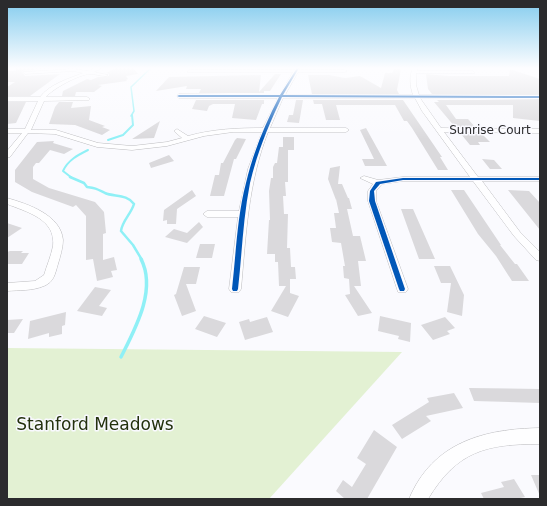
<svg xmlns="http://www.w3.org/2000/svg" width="547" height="506" font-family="'DejaVu Sans',sans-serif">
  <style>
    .green { fill: #e3f1d3 }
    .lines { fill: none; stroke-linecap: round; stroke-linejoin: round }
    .stream-far3 { stroke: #8ff0f6; stroke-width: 1.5 }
    .stream-far2 { stroke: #8ff0f6; stroke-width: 2 }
    .stream-far1 { stroke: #8ff0f6; stroke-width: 2.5 }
    .stream { stroke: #8ff0f6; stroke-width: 3.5 }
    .building { fill: #dad9dc }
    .minor-casing { stroke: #bdbdc0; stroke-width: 1 }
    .minor { fill: #fefeff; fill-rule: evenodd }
    .cycleway-casing { stroke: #f9f9ff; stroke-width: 2 }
    .cycleway { fill: #0057b8; fill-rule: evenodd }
    .labels { text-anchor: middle; stroke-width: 3; stroke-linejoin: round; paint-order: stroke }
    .far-street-label { font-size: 12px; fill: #2b2b2d; stroke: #f9f9ff }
    .near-park-label { font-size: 17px; fill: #23310d; stroke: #f9f9ff }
  </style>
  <rect width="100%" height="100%" fill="#fafafe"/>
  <path class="green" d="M7,348L402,352L269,499H7Z"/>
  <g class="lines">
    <path class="stream-far3" d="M131,116L134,111L131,87L151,68"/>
    <path class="stream-far2" d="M108,140L123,135L133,125L132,115
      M72,178L63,171C68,160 78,155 88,150"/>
    <path class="stream-far1" d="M70,177L84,183L87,187C96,188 97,189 105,193C114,197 127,194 134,204C131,214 122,221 121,231L133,245L142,260"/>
    <path class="stream" d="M121,357C135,329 157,290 141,259"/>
  </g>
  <path class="building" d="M15,68H50L22,71L25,76L60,74L30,96H7V87L15,82H7V71H16Z
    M116,68H133L138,74L126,76L128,79L126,80L127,81L98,85L102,86L94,92H76L75,96H62L63,91L87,79L91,80L98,77L109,76V74L106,73Z
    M394,69H401L397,90L399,94H312L308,75H329L345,78L360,76L381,88L385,73H392Z
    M510,69L540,79V94H432L428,89L426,74L448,76H509Z
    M275,74H281L270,91H264V93H199L201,89H186L187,86L156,91L169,77L261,75L259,92Z
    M196,100H264V104H262L256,120L232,118L235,104H213L209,106L207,111L192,109Z
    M296,100H303L299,123L287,122L289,115H293Z
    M313,100H403L442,157H440L448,170H438L412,128L407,121H404L395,105H336L340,120H326L322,104H314Z
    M437,100H540V121L513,118V105H446L456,119H468L475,127H455L434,102H439Z
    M7,102H26L16,123L7,124Z
    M59,102H73L71,108L91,106L89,120L105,126L102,127L110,130L102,135L75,125L49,124L55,107Z
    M160,121L154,138L132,139Z
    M366,128L387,166H365L362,159H374L360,130Z
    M461,134H482L490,142H478L480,145H470Z
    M283,137H294V150H288V182H285L286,196H283L284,214H288L287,248H290L291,267H295L296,279H290V293L299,296L288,317L271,311L286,286H279L278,262H275V254H267L269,220H270L269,191L271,178H273V167L275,163H277L279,147H283Z
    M237,138L246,139L236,159H234L224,196H210L215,175H219L221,163H223L235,140Z
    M54,141L53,143L73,149L64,154L50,150L39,163H36L33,167V179L49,188L95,202L104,212L106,233L103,234V260L114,257L117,270L111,271L113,277L97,281L93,259L86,260V216L76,205L73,207L32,192L15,182V170L37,142Z
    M169,155L174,161L151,168L149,163Z
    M482,159L494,160L502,169H490Z
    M340,166L338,184H342L348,198H349L352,209H347L353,236H360L366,261H358L361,286H354L372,313L358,316L345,295L350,294L349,279L344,278L343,266H345L341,243L332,242L330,228H336L334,213H339L336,199V200L328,179L330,168Z
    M192,190L196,196L177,209L176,224H167V220L163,221L164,210Z
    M451,190H464L501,245H500L515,264H517L529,281H512L496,256L478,234Z
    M508,190L529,191L540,203V230Z
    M401,209H413L435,259H419Z
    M199,222L203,227L187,243L165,237L174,229L187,233Z
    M7,223L22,228L7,238Z
    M200,244H215L212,258H196Z
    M10,251H23L21,253H29L22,264H7V252Z
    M434,266H450L464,295L462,316L447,312L451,283H441Z
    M184,267H200L196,284H186L196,311L182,316L174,295L176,294Z
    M95,287L111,290L99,306L107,308L102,316L77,311Z
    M66,312L65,325L62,326V334L49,337V333L28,339L30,321Z
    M204,316L226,323L217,337L195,329Z
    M380,316L411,323L410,342L398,339L399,336L378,331Z
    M267,317L273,332L245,340L239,322L249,319L250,322Z
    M445,317L455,328L447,331L450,334L433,340L421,325Z
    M23,319L14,333H7V320Z
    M469,388L540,389V403L474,401Z
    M454,393L463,408L426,416L431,421L402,439L392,425L429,402L427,398Z
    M374,430L397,447L367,499H345L336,491L343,480L352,487L366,464L357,458Z
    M531,475H540V496Z
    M514,479L525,497L516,499H484L481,493L504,487L501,482Z"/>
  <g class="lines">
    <g class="minor-casing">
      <path id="minor" d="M96,68H102L94,72L108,75L106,76C101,76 95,74 90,74C80,74 52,89 46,97H87L90,99L89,100L44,101L31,130H56L98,143L132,146L167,142L182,138L174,131L177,129L188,136C213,129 238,128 263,128L278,98H179L176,96L179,94L280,95L293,72H187L189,70H295L296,68H300L299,70H345L347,71L345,72H298L285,95H413C410,86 409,76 413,68H417V71H473L475,73H416V85L419,95H540V99L420,98L441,128L540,129V133L444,132L478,177H540V181H482L520,232L540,252V261L536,260L514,236L473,181H403L382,184L376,191V201L408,289L406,292H398L368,201V191L373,184L360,178L364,176L378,180L403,177H470L422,111L415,98H283L270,128H346L349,130L346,132H268C248,183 246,235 241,289L239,292H231L229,289L238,217H207L203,214L207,211H239L248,169L262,132H233L204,136L167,146L132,150L97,147L55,134L28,133L10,157H7V151L22,133H7V129H25L38,101H7V97H40C50,84 68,79 83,73L73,71L25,74L23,72L73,69L88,71Z
        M7,198C28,204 61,215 63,240C63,248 60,257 58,264C55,274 54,282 44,286C32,291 19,290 7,291V283L35,281L44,275C47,265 51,256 53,246C56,219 27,212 7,204Z
        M540,428V444C486,444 457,451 428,499H409C433,442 484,429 540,428Z"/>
    </g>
    <use href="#minor" class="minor"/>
    <g class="cycleway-casing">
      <path id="cycleway" d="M297,68H299L283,95L540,96V98L282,97C269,124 257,153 250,183C243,218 242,254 238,289L237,291H233L232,289C236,254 237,217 246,183C253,153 265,124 279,97H179L177,96L179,95H280Z
        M403,178H540V180H403L380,184L374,191L375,201L405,289L404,291H400L399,289L369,201L370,191L376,182Z"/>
    </g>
    <use href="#cycleway" class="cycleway"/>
  </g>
  <linearGradient id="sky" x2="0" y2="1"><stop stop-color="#84ccee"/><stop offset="0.49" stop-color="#fdfdff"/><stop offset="1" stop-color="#fdfdff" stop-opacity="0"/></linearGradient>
  <rect width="547" height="139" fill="url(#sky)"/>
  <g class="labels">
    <g class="far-street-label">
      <text x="490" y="134">Sunrise Court</text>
    </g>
    <g class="near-park-label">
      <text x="95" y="430">Stanford Meadows</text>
    </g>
  </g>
  <rect width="547" height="506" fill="none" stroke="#2b2b2d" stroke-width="16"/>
</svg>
